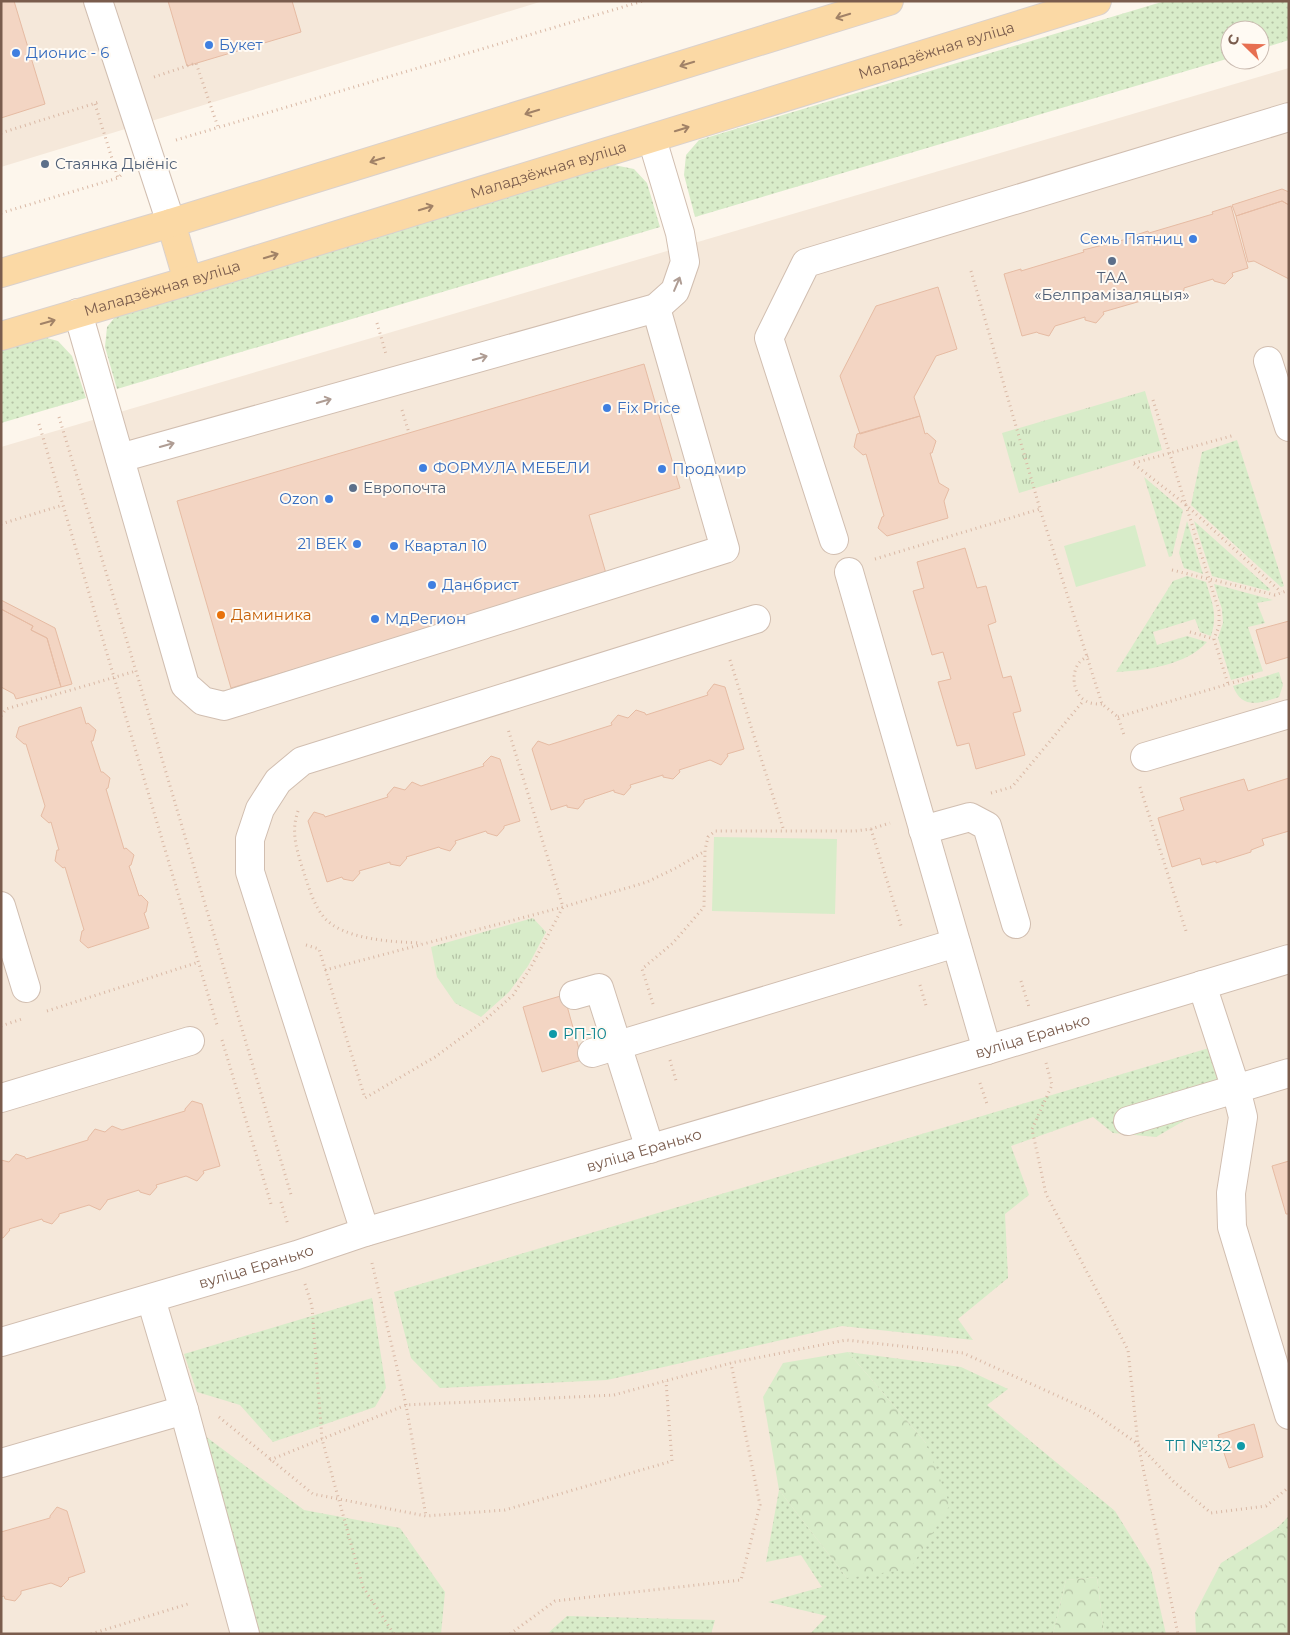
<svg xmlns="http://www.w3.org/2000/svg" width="1290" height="1635" font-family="Montserrat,sans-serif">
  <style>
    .residential { fill: #f5e8da }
    .grass { fill: url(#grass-dots) }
    .forest { fill: url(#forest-crowns) }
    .park { fill: url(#park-tufts) }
    .pitch { fill: #d8ecc9 }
    .building { fill: #f3d5c3; stroke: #e6bba3 }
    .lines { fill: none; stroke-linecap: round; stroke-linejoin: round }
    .minor-casing { stroke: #d1beb0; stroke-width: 30 }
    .major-casing { stroke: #dad1cd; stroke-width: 30 }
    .path { stroke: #d9b8a5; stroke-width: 3; stroke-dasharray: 1 4; stroke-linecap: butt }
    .minor { stroke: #fff; stroke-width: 28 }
    .major { stroke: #fbd9a5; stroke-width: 28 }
    .oneway { stroke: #a18267 }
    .oneway2 { stroke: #af9d94 }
    .shop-dot { fill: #3f7fe0; stroke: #fffaf3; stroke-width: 2 }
    .service-dot { fill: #5c6f8a; stroke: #fffaf3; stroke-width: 2 }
    .food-dot { fill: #e8710a; stroke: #fffaf3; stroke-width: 2 }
    .culture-dot { fill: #0f9aa8; stroke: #fffaf3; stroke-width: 2 }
    .labels { text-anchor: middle; stroke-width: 4; stroke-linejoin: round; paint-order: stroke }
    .shop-label { font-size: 15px; fill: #366cbe; stroke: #fffaf3; text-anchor: start }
    .street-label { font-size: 15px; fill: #7a5c4d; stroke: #fffaf3 }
    .service-label { font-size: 15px; fill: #4e5e75; stroke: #fffaf3; text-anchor: start }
    .food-label { font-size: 15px; fill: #c56008; stroke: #fffaf3; text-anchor: start }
    .culture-label { font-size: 15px; fill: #0d838f; stroke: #fffaf3; text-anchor: start }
  </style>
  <defs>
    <pattern id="grass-dots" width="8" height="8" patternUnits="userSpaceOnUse" patternTransform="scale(1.25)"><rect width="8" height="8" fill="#d8ecc9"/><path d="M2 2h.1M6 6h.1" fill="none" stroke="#b4c2a5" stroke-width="1.8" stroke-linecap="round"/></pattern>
    <pattern id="forest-crowns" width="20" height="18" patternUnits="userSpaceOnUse" patternTransform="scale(1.25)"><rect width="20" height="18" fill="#d8ecc9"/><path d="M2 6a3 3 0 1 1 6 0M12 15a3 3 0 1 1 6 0" fill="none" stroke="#b4c2a5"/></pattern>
    <pattern id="park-tufts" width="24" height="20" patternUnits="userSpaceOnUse" patternTransform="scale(1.25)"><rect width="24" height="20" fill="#d8ecc9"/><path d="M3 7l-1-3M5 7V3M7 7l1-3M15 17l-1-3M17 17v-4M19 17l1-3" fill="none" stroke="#b4c2a5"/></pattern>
  </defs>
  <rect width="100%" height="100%" fill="#fdf6ec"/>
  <path class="residential" d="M1,1H543L1,167Z
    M1289,68V1634H1V447Z"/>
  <path class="grass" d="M1165,1H1289V40L1260,49V30H1230V58L695,217L684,175L686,155L699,140Z
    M614,165L634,169L647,183L660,227L117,389L105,347L107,327L119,312Z
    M39,336L58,341L72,356L86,398L1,423V347Z
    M1237,440L1284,586L1281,587L1191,505L1202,452Z
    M1144,477L1183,510L1172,556L1169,557Z
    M1187,521L1203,574L1184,568L1179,553Z
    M1194,521L1270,589L1269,591L1212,576Z
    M1187,576L1206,582C1212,603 1218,614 1211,636L1200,632L1195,619L1153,632L1157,645L1187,636L1207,642C1187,665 1144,671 1116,672L1173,581Z
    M1214,584L1273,600L1257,603L1265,623L1248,627L1263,671L1231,680L1218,638L1223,623L1222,609Z
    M1279,672L1283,685L1279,697C1259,703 1242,710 1233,686Z
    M1209,1048L1225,1097L1156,1137L1113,1133L1093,1117L1011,1146L1029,1195L1005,1214L1008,1278L958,1319L973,1340L842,1326L607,1380L440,1388L411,1358L394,1292Z
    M372,1298L386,1388L375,1407L273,1442L240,1405L197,1392L184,1354Z
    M848,1352L961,1367L1008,1389L987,1405L1115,1511L1151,1569L1166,1634H1104L1097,1577L1066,1580L1053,1634H810L827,1616L768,1602L822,1587L801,1555L766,1562L779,1490L847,1578L926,1443Z
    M205,1436L304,1510L400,1528L445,1592L441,1634H257Z
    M1289,1516V1535L1277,1528Z
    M567,1616L715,1620L711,1634H547Z"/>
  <path class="forest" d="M848,1352L926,1443L950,1505L910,1569L847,1578L779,1490L763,1397L783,1363Z
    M1277,1528L1289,1535V1634H1196L1195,1613L1221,1563Z
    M1097,1577L1104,1634H1053L1066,1580Z"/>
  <path class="park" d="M1145,391L1162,450L1019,493L1002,433Z
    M533,918L546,932L528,966L509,992L481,1017L455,1003L437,977L431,947Z"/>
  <path class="pitch" d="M1135,525L1146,566L1076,587L1064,546Z
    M714,837L837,839L835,914L712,911Z"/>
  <path class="building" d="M1,1H14L45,104L1,118Z
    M168,1H292L301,32L187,66Z
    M1282,189L1289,192V205L1282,201L1236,216L1232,205Z
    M1282,201L1289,205V279L1254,261L1248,262L1236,216Z
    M1231,206L1248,268L1232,273L1233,276L1225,284L1214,281L1213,279L1184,288V290L1176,298L1165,295V294L1103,312L1104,314L1096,323L1085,320V317L1055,326L1049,336L1038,333L1037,332L1022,336L1004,274L1021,269V271L1084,252L1083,250L1131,238L1130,237L1148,231L1149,233L1213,214L1212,212Z
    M938,287L957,349L936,356L914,397L920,416L860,434L840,376L876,306Z
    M644,364L680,488L589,515L607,577L231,688L177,501Z
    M920,416L925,434L927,433L936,441L932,453H930L939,483L949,489L944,501L948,518L887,536L878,528L882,517L884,516L866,454L863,455L854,447L857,434Z
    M965,548L977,588L986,586L996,622L988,625L1003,678L1011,676L1021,711L1013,713L1025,755L976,769L969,743L957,746L938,682L951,679L943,652L932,655L913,591L924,588L917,562Z
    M1,600L55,628L72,684L61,687L47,638L31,630L33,626L1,609Z
    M1,609L33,626L31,630L47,638L61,687L16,699L14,694L1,687Z
    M1289,621V657L1266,664L1256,630Z
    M714,684L725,687L744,749L727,754L728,756L721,765L710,760L679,770L680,772L673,779L663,777V775L630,785L631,787L624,795L614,792V790L584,800V802L578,809L567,807V805L551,810L532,749L538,741L549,745L612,725L611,723L618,715L628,718L636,710L645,713L646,715L708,695L707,693Z
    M81,707L86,724L88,723L96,730L93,741H91L101,772H103L110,778L108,788L106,789L124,849L126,848L134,855L131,865L129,866L139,896L141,895L148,902L146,912L144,913L149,928L88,948L80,941L82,931L84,930L65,867L63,868L55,861L57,850H59L51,822L49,823L41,816L45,806L26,744H24L16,737L19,727Z
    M491,756L500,759L520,821L504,826V828L497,836L487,833L486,831L455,841L456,843L450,851L440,848L439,847L406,857L407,858L400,866L390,864V862L359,871L360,873L353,881L343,879L342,877L327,882L308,821L314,812L324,815L325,817L388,797L387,795L394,787L405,790L412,782L421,786L484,766L483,764Z
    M1289,778V831L1262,839L1264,845L1251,850V852L1216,863V861L1202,865L1200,858L1172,867L1158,818L1184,810L1180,798L1244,779L1248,791Z
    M564,995L582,1060L542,1072L523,1007Z
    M192,1101L202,1104L220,1166L203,1171L204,1173L197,1181L186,1176L156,1185L157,1187L150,1195L140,1192L139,1190L107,1200V1201L100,1210L89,1205L59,1214V1216L52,1224L43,1221L42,1219L9,1229L10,1230L3,1238H1V1160L9,1162L16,1154L25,1157L26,1159L88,1140V1138L95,1129L105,1132L112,1126L122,1130L185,1111V1109Z
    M1289,1161V1214H1286L1272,1166Z
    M1254,1424L1263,1457L1229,1468L1218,1435Z
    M57,1507L67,1511L85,1572L68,1578L69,1579L61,1587L51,1583L21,1591V1594L15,1601L5,1599L4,1596L1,1597V1532L50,1518V1516Z"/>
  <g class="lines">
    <g class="minor-casing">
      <g id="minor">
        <path d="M98,1L171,223"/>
        <path d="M78,313L185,685L203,701L224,706L725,549L656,308"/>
        <path d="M1268,361L1289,427"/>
        <path d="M120,458L656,308L675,291L685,262L680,233L652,139"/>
        <path d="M834,540L769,338L806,263L1289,117"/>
        <path d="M849,572L987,1050"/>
        <path d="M1145,757L1289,714"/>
        <path d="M923,830L970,817L987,826L1016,924"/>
        <path d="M1,906L26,988"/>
        <path d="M1202,985L1236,1089L1243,1117L1231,1193L1232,1227L1289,1415"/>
        <path d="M574,995L599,988L650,1149"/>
        <path d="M592,1053L956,943"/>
        <path d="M1,1098L190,1041"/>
        <path d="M1128,1121L1289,1073"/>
        <path d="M365,1232L250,872V839L260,809L278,781L302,761L756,619"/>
        <path d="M151,1299L184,1410L245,1634"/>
        <path id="s1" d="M1,1342L297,1255L365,1232L987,1050L1289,959"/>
        <path d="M1,1463L184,1410"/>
      </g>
    </g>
    <g class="major-casing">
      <g id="major">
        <path d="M171,223L188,281"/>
        <path d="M1,273L171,223L889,1"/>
        <path id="s2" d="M1,336L188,281L1097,1"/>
      </g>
    </g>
    <path class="path" d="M154,77L196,63L218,127
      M95,104L118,178
      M1,133L99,102
      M176,140L643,1
      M1,213L118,178L123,173
      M971,271L1040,509L1102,704L1118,717L1124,735
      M377,323L386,354
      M1153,400L1219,611V626L1214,639L1228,684
      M402,410L409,433
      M59,417L136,671L292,1198
      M39,424L217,1025
      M1134,463L1235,435
      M1134,464L1185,504L1281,592
      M1,524L63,505
      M875,559L1040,509
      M1172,570L1275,595L1289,590
      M1190,632L1214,639
      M1088,656C1085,658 1081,660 1079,663C1071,673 1073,692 1083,699C1089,704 1096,704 1102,704
      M730,660L784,831
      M1,716L6,709L136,671
      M1118,717L1255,676
      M1140,787L1186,931
      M991,793L1012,787L1084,700
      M298,811C291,831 296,847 302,867C308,884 312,902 323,916C341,940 395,942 421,943
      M871,829L902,929
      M306,945L319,949L365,1098L435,1057L484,1021L513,995L531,967L563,907L508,729
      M325,970L563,907L647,882L676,868L705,851
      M1021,981L1029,1007
      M920,985L927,1009
      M653,1004L642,969L673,943L704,907L705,850L708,837L715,831H855L871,829L890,823
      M47,1011L199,962
      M1,1026L22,1019
      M222,1040L271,1204
      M670,1060L677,1084
      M1046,1063L1052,1085L1032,1129L1046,1194L1128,1350L1138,1444L1178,1634
      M980,1083L987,1104
      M281,1202L288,1225
      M372,1263L406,1405L426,1516
      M305,1284L312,1306L322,1439L363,1587L394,1634
      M219,1417L313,1494L426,1516L505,1510L672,1461L666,1381
      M270,1460L406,1405L614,1395L731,1363L846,1340L963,1353L1091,1411L1138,1444L1174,1482L1211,1513L1266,1506L1289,1487
      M91,1634L191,1603
      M510,1634L555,1601L741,1580L760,1505L731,1363"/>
    <use href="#minor" class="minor"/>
    <use href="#major" class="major"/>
  </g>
  <defs><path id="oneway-shaft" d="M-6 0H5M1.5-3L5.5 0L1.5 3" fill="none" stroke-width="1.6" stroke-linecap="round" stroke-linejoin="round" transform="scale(1.25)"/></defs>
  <g class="oneway">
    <use href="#oneway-shaft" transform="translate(843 16) rotate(163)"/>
    <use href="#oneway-shaft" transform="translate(687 64) rotate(163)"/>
    <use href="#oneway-shaft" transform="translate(532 112) rotate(163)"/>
    <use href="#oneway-shaft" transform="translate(682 129) rotate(-17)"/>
    <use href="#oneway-shaft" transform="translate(377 160) rotate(163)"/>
    <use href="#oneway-shaft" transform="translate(426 208) rotate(-17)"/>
    <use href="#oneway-shaft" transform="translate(271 256) rotate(-17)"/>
    <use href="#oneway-shaft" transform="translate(48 322) rotate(-16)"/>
  </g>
  <g class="oneway2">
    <use href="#oneway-shaft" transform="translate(677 284) rotate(-67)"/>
    <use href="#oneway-shaft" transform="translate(480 358) rotate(-16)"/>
    <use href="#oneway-shaft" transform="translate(324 401) rotate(-16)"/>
    <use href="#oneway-shaft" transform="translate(167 445) rotate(-16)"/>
  </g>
  <g class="shop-dot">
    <circle cx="209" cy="45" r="5"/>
    <circle cx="16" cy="53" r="5"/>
    <circle cx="1193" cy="239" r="5"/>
    <circle cx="607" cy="408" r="5"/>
    <circle cx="423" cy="468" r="5"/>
    <circle cx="662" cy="469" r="5"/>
    <circle cx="329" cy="499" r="5"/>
    <circle cx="357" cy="544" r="5"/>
    <circle cx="394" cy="546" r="5"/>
    <circle cx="432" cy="585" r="5"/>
    <circle cx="375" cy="619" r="5"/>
  </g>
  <g class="service-dot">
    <circle cx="45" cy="164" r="5"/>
    <circle cx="1112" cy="261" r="5"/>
    <circle cx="353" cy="488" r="5"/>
  </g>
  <circle class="food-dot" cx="221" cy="615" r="5"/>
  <g class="culture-dot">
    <circle cx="553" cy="1034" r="5"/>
    <circle cx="1241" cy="1446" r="5"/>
  </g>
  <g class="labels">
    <g class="shop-label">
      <text x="219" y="50">Букет</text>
      <text x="26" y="58">Дионис - 6</text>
      <text x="1183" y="244" text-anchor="end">Семь Пятниц</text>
      <text x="617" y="413">Fix Price</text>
      <text x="433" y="473">ФОРМУЛА МЕБЕЛИ</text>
      <text x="672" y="474">Продмир</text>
      <text x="319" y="504" text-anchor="end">Ozon</text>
      <text x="347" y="549" text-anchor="end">21 ВЕК</text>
      <text x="404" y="551">Квартал 10</text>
      <text x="442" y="590">Данбрист</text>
      <text x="385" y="624">МдРегион</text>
    </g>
    <g class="street-label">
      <text dy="5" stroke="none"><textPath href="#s2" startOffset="978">Маладзёжная вуліца</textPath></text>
      <text dy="5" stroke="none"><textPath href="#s2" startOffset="572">Маладзёжная вуліца</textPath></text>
      <text dy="5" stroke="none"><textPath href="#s2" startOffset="168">Маладзёжная вуліца</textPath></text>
      <text dy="5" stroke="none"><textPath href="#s1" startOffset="1076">вуліца Еранько</textPath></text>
      <text dy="5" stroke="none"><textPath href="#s1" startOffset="671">вуліца Еранько</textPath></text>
      <text dy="5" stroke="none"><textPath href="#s1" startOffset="266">вуліца Еранько</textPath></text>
    </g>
    <g class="service-label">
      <text x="55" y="169">Стаянка Дыёніс</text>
      <text x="1112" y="283" text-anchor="middle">ТАА<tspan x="1112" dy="17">«Белпрамізаляцыя»</tspan></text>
      <text x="363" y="493">Европочта</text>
    </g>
    <g class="food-label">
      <text x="231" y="620">Даминика</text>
    </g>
    <g class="culture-label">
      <text x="563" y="1039">РП-10</text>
      <text x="1231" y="1451" text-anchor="end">ТП №132</text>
    </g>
  </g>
  <rect width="1290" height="1635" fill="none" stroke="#7a5c4d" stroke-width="5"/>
  <g transform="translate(1245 45) rotate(293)"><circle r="24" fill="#fffaf3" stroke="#cabbb1"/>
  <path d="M0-4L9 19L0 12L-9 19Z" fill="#e76f51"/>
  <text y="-8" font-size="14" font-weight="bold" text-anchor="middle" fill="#7a5c4d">С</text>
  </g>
</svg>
